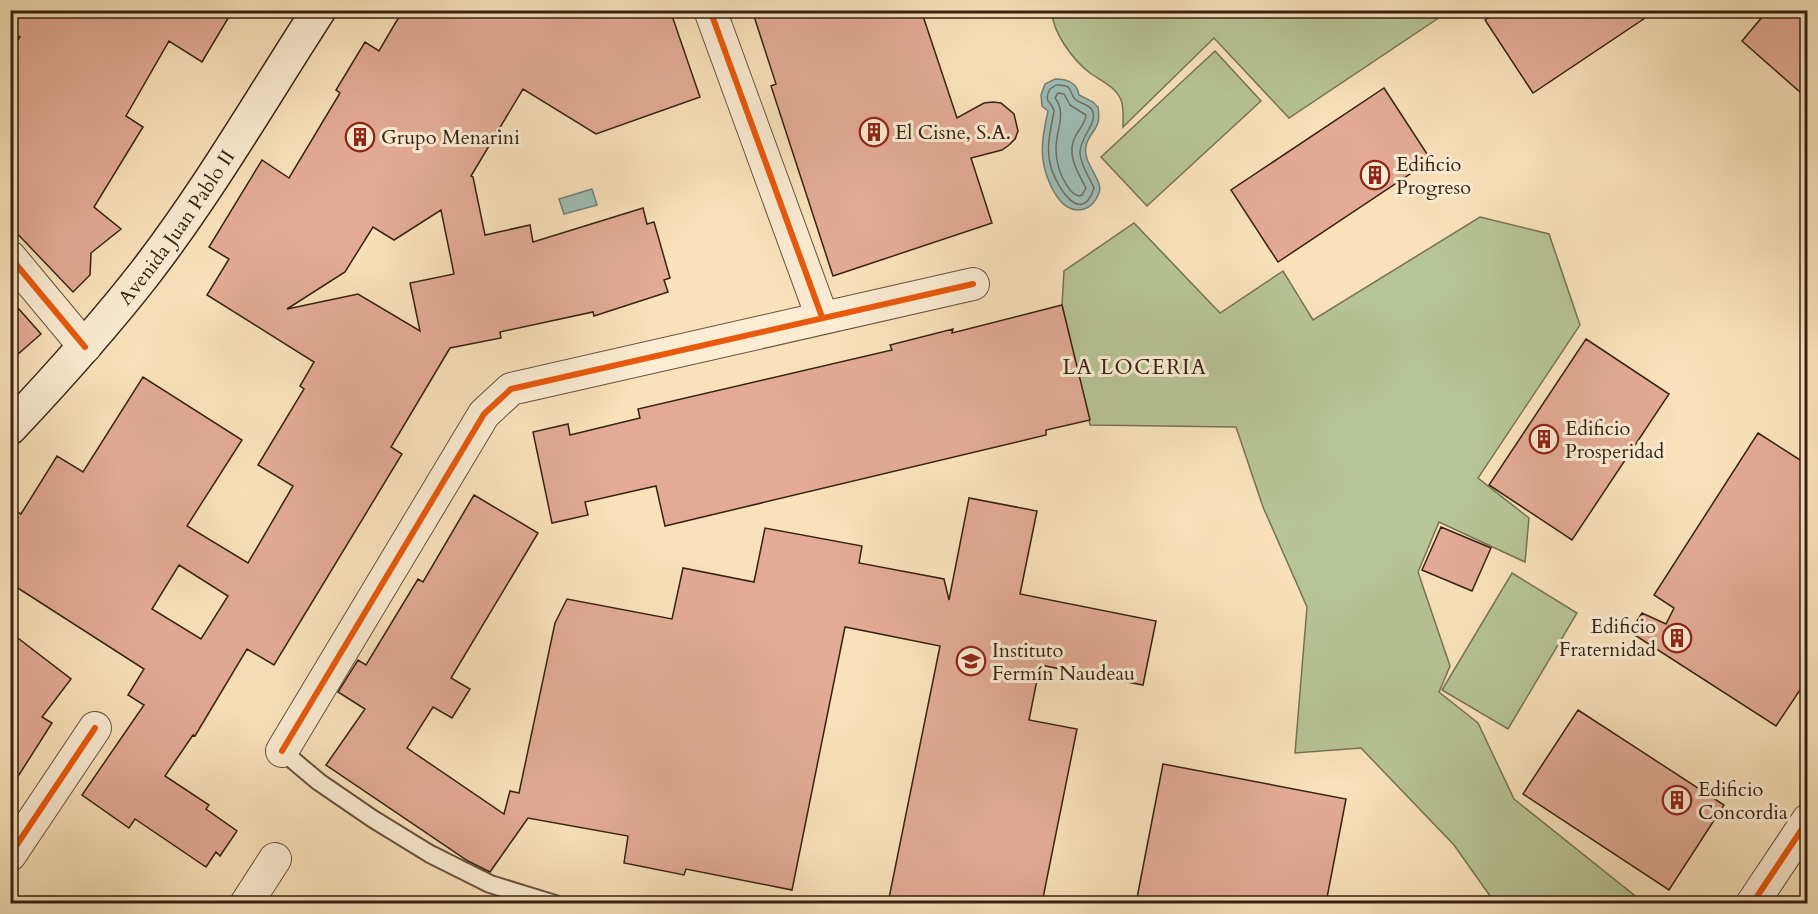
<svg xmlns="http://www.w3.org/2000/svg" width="1818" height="914" font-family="Cardo,serif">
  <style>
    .green { fill: #b7c495; stroke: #767353; stroke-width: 1.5 }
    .water { fill: #9ebdb6; stroke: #747f74; stroke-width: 1.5 }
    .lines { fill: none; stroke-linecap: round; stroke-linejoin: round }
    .shore { stroke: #6a7064; stroke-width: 1.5 }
    .building { fill: #e3ab95; stroke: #362211; stroke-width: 1.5; fill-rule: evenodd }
    .service-casing { stroke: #67523c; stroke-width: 20 }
    .minor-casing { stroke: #67523c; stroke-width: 34 }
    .secondary-casing { stroke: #362211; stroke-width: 36 }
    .service { stroke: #fbecd3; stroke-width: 16 }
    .minor { stroke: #fbecd3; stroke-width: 32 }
    .secondary { stroke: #fbecd3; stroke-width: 33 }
    .cycleway-casing { stroke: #fbecd3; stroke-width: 10 }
    .cycleway { stroke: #e8590c; stroke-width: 6 }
    .labels { text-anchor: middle; stroke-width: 6; stroke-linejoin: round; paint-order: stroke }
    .poi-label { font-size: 20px; fill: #362211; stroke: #fbecd3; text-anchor: start }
    .street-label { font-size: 20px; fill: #362211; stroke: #fbecd3 }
    .neighbourhood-label { font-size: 21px; letter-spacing: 1.5px; fill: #362211; stroke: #fbecd3 }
  </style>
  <rect width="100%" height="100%" fill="#f9e2bb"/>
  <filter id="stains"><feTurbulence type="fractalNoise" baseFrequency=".00333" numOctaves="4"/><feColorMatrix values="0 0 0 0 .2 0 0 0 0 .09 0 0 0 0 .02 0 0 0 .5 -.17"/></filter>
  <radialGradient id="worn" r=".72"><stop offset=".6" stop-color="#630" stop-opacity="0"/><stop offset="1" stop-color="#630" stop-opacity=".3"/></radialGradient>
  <path class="green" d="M1052,11V10L1449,11L1289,118L1214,38L1123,127C1123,119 1124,107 1121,100C1115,86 1101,81 1090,73C1073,60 1052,32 1052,11Z
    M1215,51L1261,101L1147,206L1101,157Z
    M1480,217L1549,234L1580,325L1478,478L1529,518L1525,562L1439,522L1418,572L1450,666L1439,692L1478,723L1514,799L1644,903H1495L1454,845L1361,748L1295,753L1307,607L1263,507L1236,427L1090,425L1062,305L1064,271L1134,223L1220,313L1283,271L1313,320Z
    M1512,573L1577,613L1508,729L1442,690Z"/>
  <path class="water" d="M1055,79C1067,79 1077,82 1079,95L1093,102L1098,107C1102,131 1090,129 1086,146C1082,163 1104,180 1099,193C1096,201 1091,207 1084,209C1061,216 1048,183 1044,166C1040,148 1044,129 1048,111L1042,106L1041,95L1045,84Z
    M592,189L597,205L564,214L559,199Z"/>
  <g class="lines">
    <path class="shore" d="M1056,85C1075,84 1068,94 1076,100C1081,104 1089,104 1092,110C1099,122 1079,138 1080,153C1081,167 1089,176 1094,188C1081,229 1054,183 1050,163C1046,146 1051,128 1054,111C1051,100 1043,103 1050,89Z
      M1058,93L1064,94L1070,105L1086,115C1085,124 1079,129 1075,137C1066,154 1078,173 1086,188L1082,195L1079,196C1072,194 1070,190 1066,184C1059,173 1056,160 1056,148C1056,130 1067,113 1055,98Z"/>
  </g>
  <path class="building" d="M10,10H233L202,62L169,41L126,116L143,127L94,207L121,229L91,253L90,275L73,292L10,226V53L20,37L10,31Z
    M403,10H670L700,97L596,134L523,89L471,176L473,177L485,235L530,225L533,242L643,208L647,224L654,222L670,278L664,280L668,292L594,316L593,312L500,332L501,338L450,348L391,447L402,454L274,665L247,649L195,736L193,735L165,776L209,805L206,809L237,831L220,856L216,852L206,867L135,819L129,828L82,795L144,705L128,695L144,669L10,583V508L21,514L57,456L83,472L143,377L242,440L187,526L248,563L293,486L258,465L304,389L300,386L314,362L207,295L229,259L209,247L262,160L289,178L340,93L336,90L365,42L379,51ZM441,210L454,274L410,283L420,331L358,294L287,309L345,272L373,227L394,240ZM179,565L228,596L201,639L152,609Z
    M752,10H921L957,118L984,103L993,102L1001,103L1014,114L1018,131L1015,139L1009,145L1002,150L971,158L992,223L833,276L771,86L776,84Z
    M1500,10H1657L1533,93L1485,20Z
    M1768,10H1808V99L1742,41Z
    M1384,88L1431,160L1278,262L1231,190Z
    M10,299L41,334L10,361Z
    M1062,305L1090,420L1046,430V435L665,526L656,486L585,502L588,515L552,523L533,432L568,424L570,435L640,418L638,409L892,350L890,345L953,329L952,333Z
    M1586,339L1669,394L1572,540L1489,485Z
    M1758,433L1808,465V678L1776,726L1630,632L1642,613L1666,624L1674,608L1654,595Z
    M474,495L538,533L451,678L470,689L452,718L433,707L407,748L504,814L510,791L519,793L555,623L567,599L672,619L683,568L754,582L765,528L862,546L859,563L944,579L949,600L969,498L1037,511L1020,594L1156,621L1143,685L1040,665L1029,720L1077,729L1042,903H888L940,646L845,627L792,890L686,869L684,875L624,863L628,836L528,818L490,872L468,861L326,765L365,709L338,692L358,660L366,665L418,579L423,582Z
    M1441,527L1491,548L1472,591L1422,570Z
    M10,632L71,679L42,717L52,723L10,789Z
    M1578,710L1724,805L1669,890L1523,794Z
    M1163,764L1346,799L1326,903H1136Z"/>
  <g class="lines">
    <g class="service-casing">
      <path id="service" d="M282,751L319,782L373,819L430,854L490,884L555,904"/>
    </g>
    <g class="minor-casing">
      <path id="minor" d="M710,10L822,317
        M10,257L85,347
        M282,751L484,414L511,389L973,284
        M10,855L95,728
        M246,904L275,859
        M1752,904L1808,820"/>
    </g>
    <g class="secondary-casing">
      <g id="secondary">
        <path id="s1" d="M10,428C57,378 103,327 145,273C209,190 262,98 319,10"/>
      </g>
    </g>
    <use href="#service" class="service"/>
    <use href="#minor" class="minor"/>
    <use href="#secondary" class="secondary"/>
    <g class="cycleway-casing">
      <path id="cycleway" d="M710,10L822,317
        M10,257L85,347
        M282,751L484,414L511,389L973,284
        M10,855L95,728
        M1752,904L1808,820"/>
    </g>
    <use href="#cycleway" class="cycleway"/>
  </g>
  <defs>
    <g id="building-ring" transform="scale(1.5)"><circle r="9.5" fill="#fbecd3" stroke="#8f2418" stroke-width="1.5"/><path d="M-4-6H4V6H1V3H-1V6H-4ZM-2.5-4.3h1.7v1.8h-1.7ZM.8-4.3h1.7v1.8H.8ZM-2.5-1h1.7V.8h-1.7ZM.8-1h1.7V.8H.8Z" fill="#8f2418"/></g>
    <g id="school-ring" transform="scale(1.5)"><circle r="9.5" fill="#fbecd3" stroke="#8f2418" stroke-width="1.5"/><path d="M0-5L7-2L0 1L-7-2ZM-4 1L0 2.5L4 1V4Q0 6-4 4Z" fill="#8f2418"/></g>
  </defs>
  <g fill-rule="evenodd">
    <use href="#building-ring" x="874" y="132"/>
    <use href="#building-ring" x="360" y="137"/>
    <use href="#building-ring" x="1375" y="175"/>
    <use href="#building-ring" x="1544" y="439"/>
    <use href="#building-ring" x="1677" y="638"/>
    <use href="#school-ring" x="971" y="661"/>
    <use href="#building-ring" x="1677" y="800"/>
  </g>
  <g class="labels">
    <g class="poi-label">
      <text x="895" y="139">El Cisne, S.A.</text>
      <text x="381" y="144">Grupo Menarini</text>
      <text x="1396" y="171">Edificio<tspan x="1396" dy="23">Progreso</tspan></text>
      <text x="1565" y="435">Edificio<tspan x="1565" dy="23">Prosperidad</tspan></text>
      <text x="1656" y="633" text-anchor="end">Edificio<tspan x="1656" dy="23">Fraternidad</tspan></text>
      <text x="992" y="657">Instituto<tspan x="992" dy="23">Fermín Naudeau</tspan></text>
      <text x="1698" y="796">Edificio<tspan x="1698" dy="23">Concordia</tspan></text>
    </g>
    <g class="street-label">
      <text dy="7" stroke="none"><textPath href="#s1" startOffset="261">Avenida Juan Pablo II</textPath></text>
    </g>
    <g class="neighbourhood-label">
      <text x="1135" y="374">LA LOCERIA</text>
    </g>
  </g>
  <rect width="1818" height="914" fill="none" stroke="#f9e2bb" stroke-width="36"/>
  <rect x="12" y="12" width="1794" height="890" fill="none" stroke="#362211" stroke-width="3"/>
  <rect x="18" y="18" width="1782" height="878" fill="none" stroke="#362211" stroke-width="1.5"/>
  <rect width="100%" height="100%" filter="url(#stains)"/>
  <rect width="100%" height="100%" fill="url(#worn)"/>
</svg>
